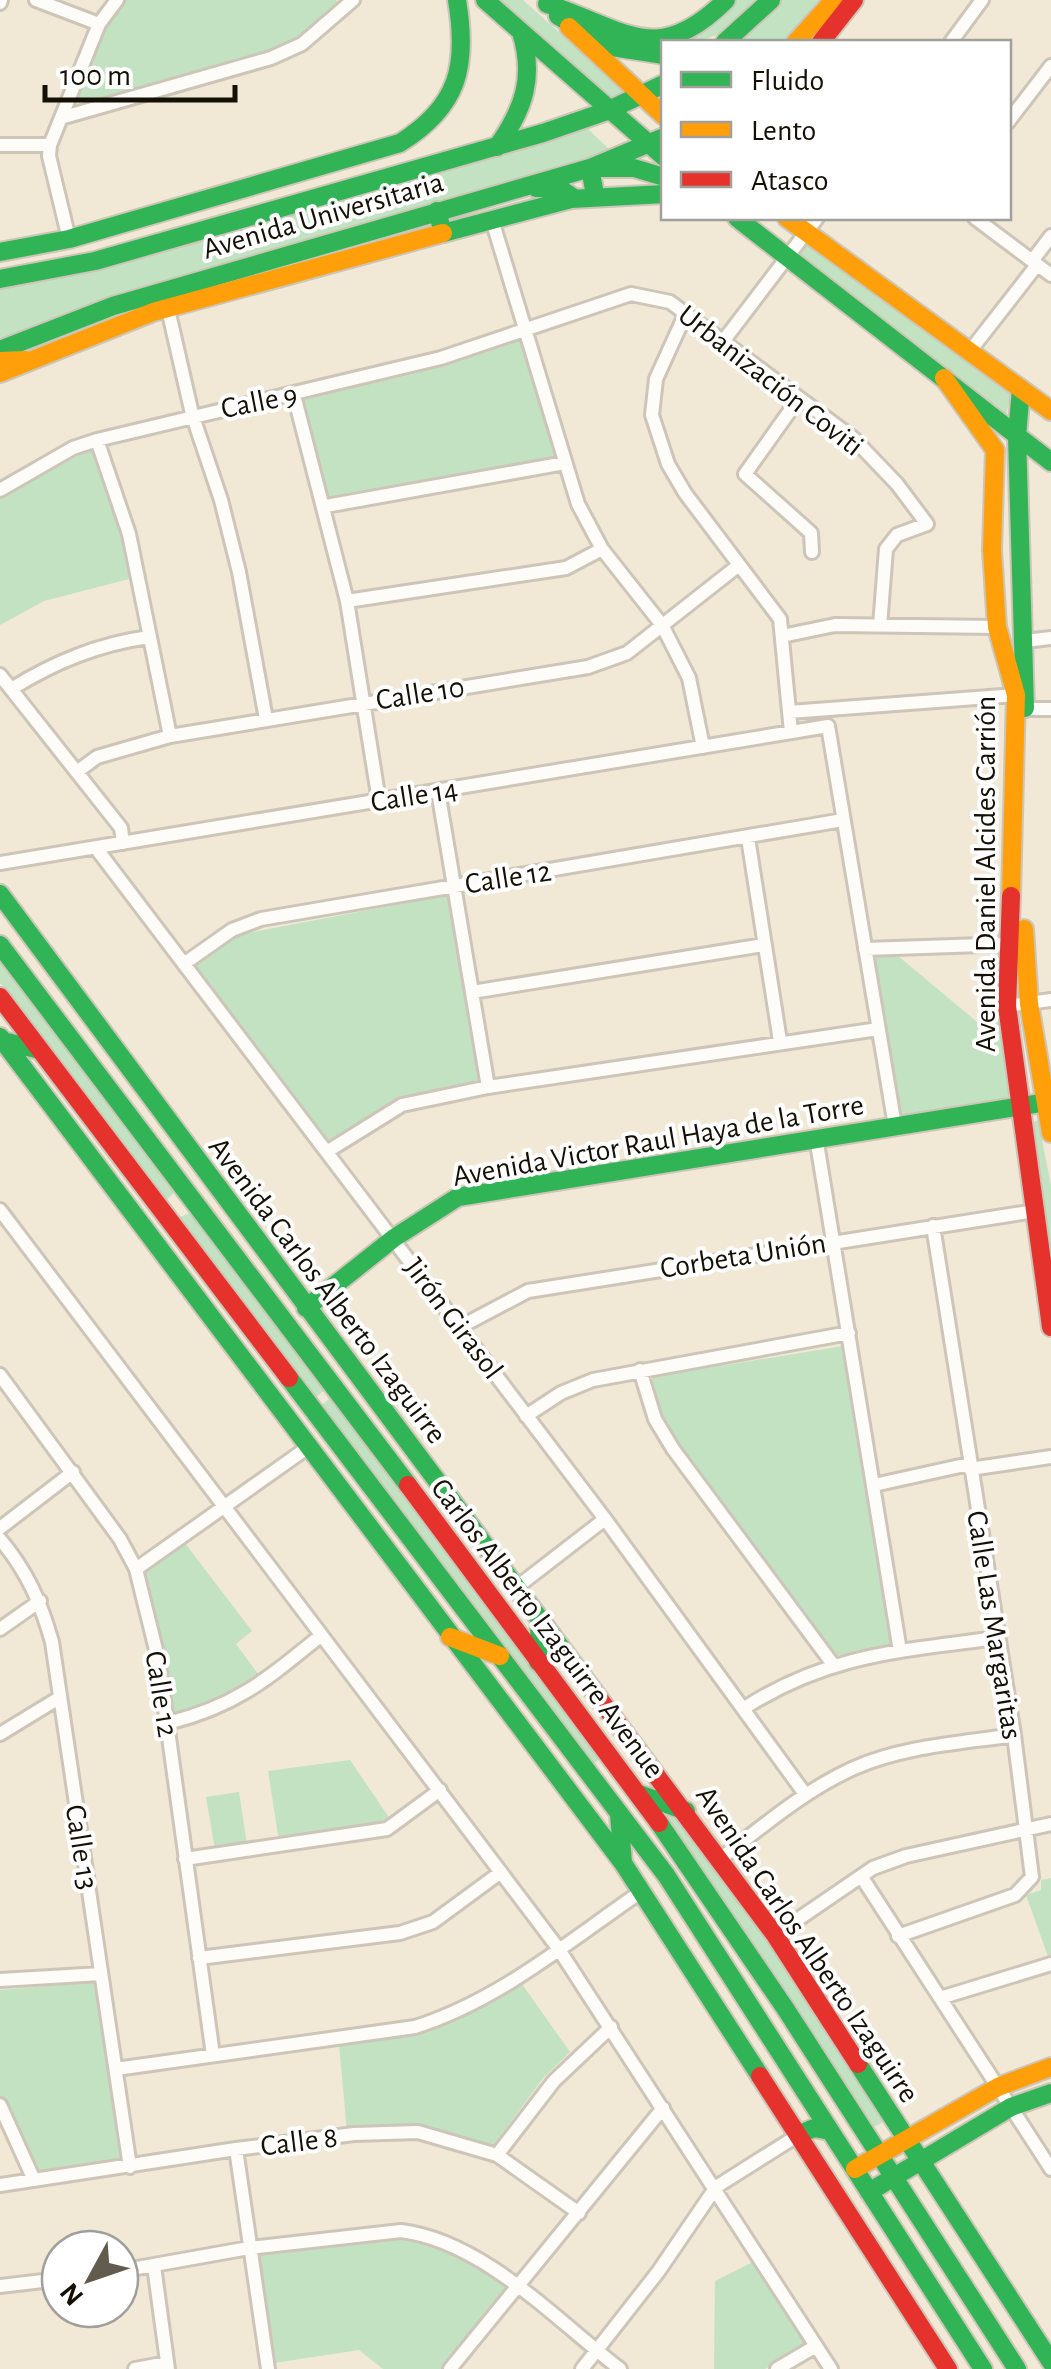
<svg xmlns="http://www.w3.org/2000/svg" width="1051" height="2369" font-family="'Alegreya Sans',sans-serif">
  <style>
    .green { fill: #c2e2c2 }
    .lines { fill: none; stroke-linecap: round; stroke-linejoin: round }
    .street-casing { stroke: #cdc5b7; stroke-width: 18 }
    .fast-casing { stroke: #cdc5b7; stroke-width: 22 }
    .slow-casing { stroke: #cdc5b7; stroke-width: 22 }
    .jam-casing { stroke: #cdc5b7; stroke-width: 22 }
    .street { stroke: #fdfcf9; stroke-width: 12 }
    .fast { stroke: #30b455; stroke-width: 18 }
    .slow { stroke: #ff9f0a; stroke-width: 18 }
    .jam { stroke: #e5322d; stroke-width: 18 }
    .labels { text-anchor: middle; stroke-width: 8; stroke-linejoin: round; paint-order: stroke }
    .street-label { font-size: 30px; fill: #151005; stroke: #fff }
  </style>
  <rect width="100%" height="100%" fill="#f1e8d6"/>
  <path class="green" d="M126,0H336L341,4L317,25L279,47L84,104L78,99L105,27Z
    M497,0H523L628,94L611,103Z
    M733,0H758C728,29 720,42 676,42Z
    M781,0H823L787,42H737Z
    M585,126L612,152L0,344V285Z
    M806,240L1011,393L1006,416L794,255Z
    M522,338L558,463L329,501L299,399L414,374Z
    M94,447L133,578L44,601L0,625V498Z
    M448,895L485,1084L391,1102L335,1144L325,1142L194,965L232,936Z
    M885,945L977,1022L1002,1020L1009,1099L898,1116L871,948Z
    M0,957L174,1193L163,1203L0,983Z
    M1038,1120L1051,1185V1267L1031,1123Z
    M190,1213L326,1389L314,1399L178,1218Z
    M843,1346L891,1644L835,1656L665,1426L652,1377Z
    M331,1397L602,1758L592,1764L321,1406Z
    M184,1542L252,1631L236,1644L261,1678L224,1702L172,1718L142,1571Z
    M350,1760L390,1819L367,1827L279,1841L268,1771Z
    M239,1792L247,1845L215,1850L206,1797Z
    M659,1810L686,1822L770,1938L886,2120L871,2129Z
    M1051,1878V1959H1049L1026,1895L1041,1890V1880Z
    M97,1982L123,2163L36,2176L0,2096V1990Z
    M522,1984L570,2052L544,2077L492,2147C442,2128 400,2127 347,2131L339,2045L450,2023Z
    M396,2237L443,2246L507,2288L444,2369H383L359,2350L274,2363L256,2256Z
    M757,2260L807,2343L765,2369H714L715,2281Z"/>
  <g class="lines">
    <g class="street-casing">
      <path id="street" d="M36,0L99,24
        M0,3L1,0
        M951,42L982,0
        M64,117L271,58L302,44L353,0
        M1008,122L1051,66
        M0,145H50
        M975,218L1051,275
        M492,220L578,504L602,549L662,625L689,678L703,747
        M69,239L49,156L50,145L99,24L117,0
        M1032,261L1051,236
        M168,309L192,414L221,500L239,572L266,719
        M685,315L656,379L652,415L668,464L685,493L780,619L791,732
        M721,344L817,218
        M970,351L1037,265
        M294,395L347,601L379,801
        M799,398L745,474L811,533L812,552
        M97,440L129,534L170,736
        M0,490L73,448L97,440L441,358L631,294L670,302L853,438L897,484L927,524L897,535L886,549L880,626
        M326,506L565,463
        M347,601L566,568L602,549
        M782,636L835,625L997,627
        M1025,641L1051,638
        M0,675L121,828L123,843
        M11,689C55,662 98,644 149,637
        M1025,709H1051
        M789,712L1016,695
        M78,771L97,757L170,736L588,667L627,653L739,565
        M438,791L488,1087
        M748,838L780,1041
        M96,848L605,1519L805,1794
        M0,863L828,726L895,1126
        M865,949L1012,944
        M185,963L232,930L261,919L843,820
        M472,992L764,945
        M1007,1006L1051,1000
        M816,1137L900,1651
        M328,1151L402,1105L488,1087L878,1029
        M0,1210L558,1948L831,2369
        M460,1327L528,1291L1035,1211
        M640,1370L655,1419L673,1449L832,1663
        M0,1375L120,1539L136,1569L158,1658L213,2055
        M526,1416L561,1393L593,1380L849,1333
        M970,1469L1051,1457
        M874,1485L969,1464
        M0,1528L73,1472
        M0,1539C27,1571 41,1603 52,1642L130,2167
        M136,1569L307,1448
        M517,1587L605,1519
        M0,1629L40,1601
        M746,1707C829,1654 901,1651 996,1638
        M168,1723C236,1706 266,1680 319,1637
        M0,1734L59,1698
        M185,1859L387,1829L440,1790
        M720,1859C763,1826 805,1790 854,1768C903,1746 962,1743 1014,1735
        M861,1876L1051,2169
        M775,1935L873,1868L906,1856L1051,1824
        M898,1936L1015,1895L1032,1877L1014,1735L933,1226
        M199,1958L400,1933L433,1922L501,1872
        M0,1980L101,1974
        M940,1998L1051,1964
        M116,2069L415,2027C500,2000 569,1941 642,1891
        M0,2105L34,2180
        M236,2149L268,2369
        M497,2155L554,2081L611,2027
        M0,2185L236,2149L354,2134L418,2132L497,2155L579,2213
        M154,2266L168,2369
        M120,2271L249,2248L401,2231C483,2241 556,2320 620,2369
        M0,2286L60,2279
        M135,2369L167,2363
        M450,2369L663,2108
        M582,2369L658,2272L716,2187L800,2134
        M777,2369L816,2346"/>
    </g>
    <g class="fast-casing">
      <path id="fast" d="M485,0L664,157
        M547,4C625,29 656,69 726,0
        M558,16L612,47L664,55
        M725,42L771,0
        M497,147C524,109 535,77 521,32
        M536,188H559L574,198
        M595,195L590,168H634L664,177
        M437,211L443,233
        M737,218L1051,462
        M443,233L571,199L664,194
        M0,252L69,239L400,143C459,106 468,66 457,0
        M0,279L95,261L543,133L607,111L664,84
        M0,350L113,306L590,168L664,137
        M1021,389L1017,436L1025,708
        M0,894L577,1669
        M0,945L408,1485
        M0,1037L623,1863L760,2076
        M3,1041L40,1050
        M306,1308L394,1238L458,1197L1047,1102
        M289,1378L666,1875L983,2369
        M538,1662L540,1619
        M639,1794L686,1811
        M619,1814L623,1863
        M659,1823L785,2008L1017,2369
        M858,2064L1051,2362
        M800,2134L814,2128L830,2131
        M869,2192L1011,2107L1051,2093"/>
    </g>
    <g class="slow-casing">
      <path id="slow" d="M569,27L664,116
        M796,42L834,0
        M787,218L1051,411
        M0,361L25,360
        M0,373L153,312L443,233
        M944,378L995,450L992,550L997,627L1016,695L1011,896
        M1024,929L1029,1004L1051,1133
        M450,1637L500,1656
        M855,2169L998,2087L1051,2067"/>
    </g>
    <g class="jam-casing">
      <path id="jam" d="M821,42L854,0
        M1011,896L1007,1006L1051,1327
        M0,997L289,1378
        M408,1485L659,1823
        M577,1669L775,1935L858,2064
        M760,2076L948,2369"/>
    </g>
    <use href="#street" class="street"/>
    <use href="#fast" class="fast"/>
    <use href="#slow" class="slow"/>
    <use href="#jam" class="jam"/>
  </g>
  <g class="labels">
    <g class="street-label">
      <text transform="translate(323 215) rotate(-16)" y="10">Avenida Universitaria</text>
      <text transform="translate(771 380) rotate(38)" y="10">Urbanización Coviti</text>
      <text transform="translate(259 401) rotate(-11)" y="10">Calle 9</text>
      <text transform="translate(420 693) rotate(-9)" y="10">Calle 10</text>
      <text transform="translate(414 795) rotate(-9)" y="10">Calle 14</text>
      <text transform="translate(985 874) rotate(-90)" y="10">Avenida Daniel Alcides Carrión</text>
      <text transform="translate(508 877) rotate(-9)" y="10">Calle 12</text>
      <text transform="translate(658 1140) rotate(-10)" y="10">Avenida Victor Raul Haya de la Torre</text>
      <text transform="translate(743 1255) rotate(-9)" y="10">Corbeta Unión</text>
      <text transform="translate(328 1290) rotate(53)" y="10">Avenida Carlos Alberto Izaguirre</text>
      <text transform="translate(454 1318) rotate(53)" y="10">Jirón Girasol</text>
      <text transform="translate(995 1625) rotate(81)" y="10">Calle Las Margaritas</text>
      <text transform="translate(548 1628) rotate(53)" y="10">Carlos Alberto Izaguirre Avenue</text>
      <text transform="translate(162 1694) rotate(81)" y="10">Calle 12</text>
      <text transform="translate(82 1847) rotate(81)" y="10">Calle 13</text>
      <text transform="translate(808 1944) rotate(56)" y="10">Avenida Carlos Alberto Izaguirre</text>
      <text transform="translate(299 2141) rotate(-7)" y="10">Calle 8</text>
    </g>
  </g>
  <rect x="661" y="40" width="350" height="180" fill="#ffffff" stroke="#a19f9b" stroke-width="2.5"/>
  <rect x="681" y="72" width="50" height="15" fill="#30b455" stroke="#a19f9b" stroke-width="2.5"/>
  <text x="751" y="90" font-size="30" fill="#151005">Fluido</text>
  <rect x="681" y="122" width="50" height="15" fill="#ff9f0a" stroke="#a19f9b" stroke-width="2.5"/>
  <text x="751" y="140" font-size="30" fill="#151005">Lento</text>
  <rect x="681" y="172" width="50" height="15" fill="#e5322d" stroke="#a19f9b" stroke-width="2.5"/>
  <text x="751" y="190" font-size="30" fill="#151005">Atasco</text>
  <g transform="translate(90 2279) rotate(230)"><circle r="48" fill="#ffffff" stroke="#a19f9b" stroke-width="2.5"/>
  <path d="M0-8L18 38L0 25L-18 38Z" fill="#625c4e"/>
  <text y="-15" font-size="28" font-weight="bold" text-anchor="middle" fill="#151005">N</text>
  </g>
  <path d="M45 85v15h190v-15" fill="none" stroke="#151005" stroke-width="5"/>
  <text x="60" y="85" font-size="30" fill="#151005" stroke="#ffffff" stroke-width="8" paint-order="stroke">100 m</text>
</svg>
